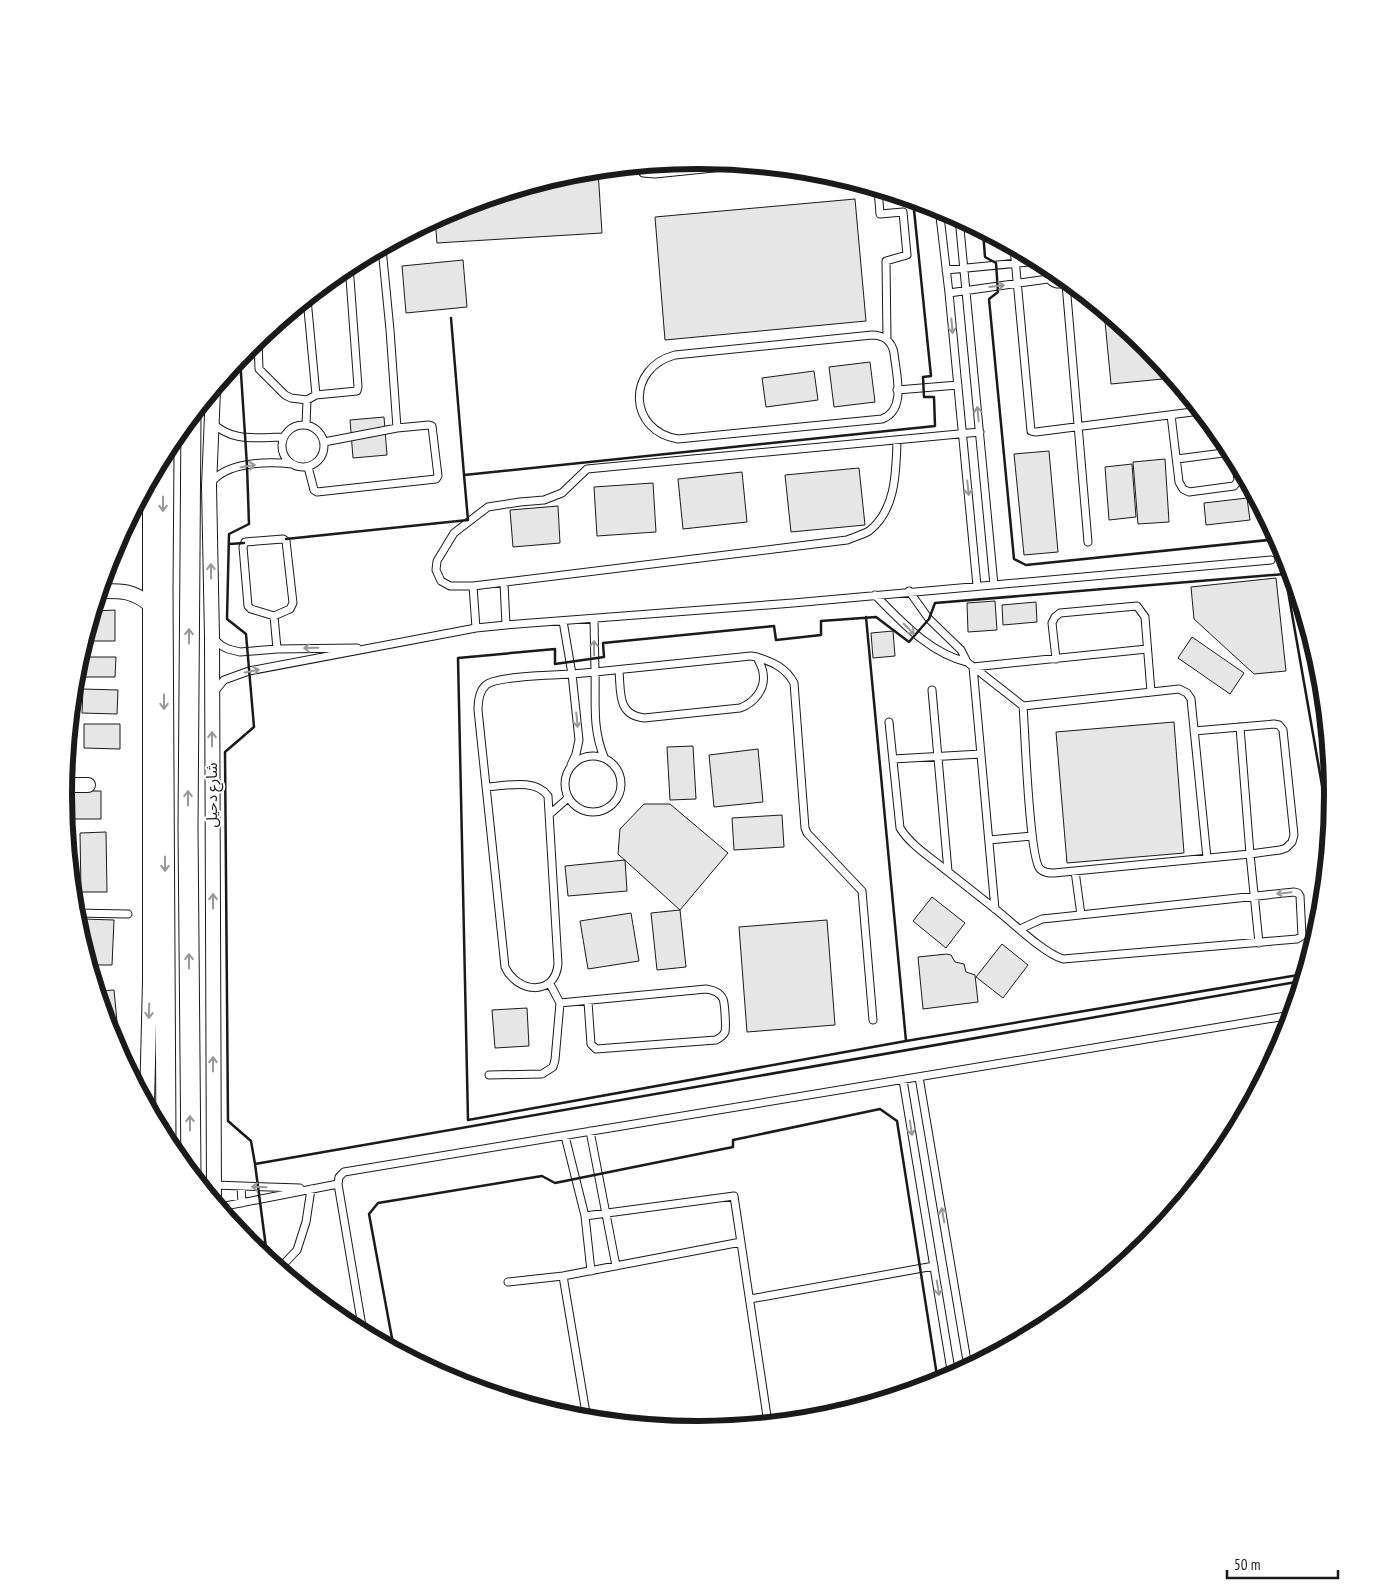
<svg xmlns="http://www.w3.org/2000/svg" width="1397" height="1590" font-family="'PT Sans Narrow','Noto Sans Arabic',sans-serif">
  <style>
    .building { fill: #e6e6e6; stroke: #1a1a1a }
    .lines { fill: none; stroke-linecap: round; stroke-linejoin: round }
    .service-casing { stroke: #1a1a1a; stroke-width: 9 }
    .minor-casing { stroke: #1a1a1a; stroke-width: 16 }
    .secondary-casing { stroke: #1a1a1a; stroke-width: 21 }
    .service { stroke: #fff; stroke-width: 7 }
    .minor { stroke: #fff; stroke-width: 14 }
    .secondary { stroke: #fff; stroke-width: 19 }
    .wall { stroke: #1a1a1a; stroke-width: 2.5 }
    .oneway { stroke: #989898 }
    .labels { text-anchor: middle; stroke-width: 4; stroke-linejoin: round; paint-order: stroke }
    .street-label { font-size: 15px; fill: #1a1a1a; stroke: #fff }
    .rim { fill: none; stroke: #1a1a1a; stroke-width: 6 }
  </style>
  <rect width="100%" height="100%" fill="#fff"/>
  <path class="building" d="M598,170L602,233L437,243L435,219L456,208L575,172Z
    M855,199L866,321L665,340L655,217Z
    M463,260L467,307L406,313L402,266Z
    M1104,311L1148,346L1173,378L1111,384Z
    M870,362L875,402L834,407L829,367Z
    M814,371L818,400L766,407L762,378Z
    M384,417L387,455L353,458L350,420Z
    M1049,451L1058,552L1024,555L1014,454Z
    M1165,459L1169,522L1138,524L1133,462Z
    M1132,464L1136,517L1109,520L1105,467Z
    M859,468L865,525L791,532L785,475Z
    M742,472L747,522L683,529L678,479Z
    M653,483L656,532L597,536L594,487Z
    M1247,498L1250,520L1206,525L1204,503Z
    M558,506L560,543L513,547L510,510Z
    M1276,578L1286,671L1254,674L1194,619L1191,587Z
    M995,601L997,630L968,632L967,603Z
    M1036,602L1037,622L1003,625L1002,605Z
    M115,610V641H85L94,611Z
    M893,631L895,656L873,658L871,633Z
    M1192,637L1244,673L1230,694L1178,658Z
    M80,657H116L115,677H76Z
    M83,689L118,690L117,714L82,713Z
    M1174,722L1184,853L1067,863L1056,732Z
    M84,724H120V749L84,748Z
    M693,746L696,799L670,800L667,747Z
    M758,749L763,802L714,807L709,755Z
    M67,791H101V819H67Z
    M644,804H670L728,853L680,910L618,854L620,829Z
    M782,815L784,847L734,850L732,818Z
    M106,832L107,892H81L80,833Z
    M625,860L627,891L568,896L565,866Z
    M932,897L965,923L946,948L913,921Z
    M680,910L686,967L657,970L651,913Z
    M631,913L639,961L588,969L580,921Z
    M83,919L114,920L112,965H90L82,940Z
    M827,920L835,1025L747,1032L739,927Z
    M1002,944L1028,965L1003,998L976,977Z
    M947,954L951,955L955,962L964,964L966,972L975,975L978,1002L923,1009L918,957Z
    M114,990L118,1032L111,1033L98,991Z
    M527,1008L529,1046L495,1048L492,1010Z"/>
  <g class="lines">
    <g class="service-casing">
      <path id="service" d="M637,166L643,173L655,174L743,165
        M878,189L880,214L903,212L907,255L886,261L887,340
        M939,208L949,293L977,586
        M959,218L994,585
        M1014,248L1031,431L1036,432L1200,411
        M1046,264C1042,278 1056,290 1069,281
        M946,270L1040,261
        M1066,284L1088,542
        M949,293L1048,279
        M307,299L316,395
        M872,335C884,335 892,342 894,353C896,374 907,410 882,419L678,439C628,431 626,368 675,355Z
        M258,340L259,369L285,395L291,398L307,400L316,395L357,391L358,387L349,265
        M897,390L958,385
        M1171,415L1179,482L1183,489L1189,492L1234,486L1238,481L1236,460
        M212,422C231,443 259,437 284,437
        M306,425L307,400
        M282 446a21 21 0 1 1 42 0a21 21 0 1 1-42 0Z
        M897,441C896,472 896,510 869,531C862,535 854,537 847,540L473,586H450L441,581L436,570L437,561L454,533L488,507L520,502L544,500L562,493L587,469L980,432
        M324,442L397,428
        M1177,459L1231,452
        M308,467L314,490L317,492L436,479L438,476L432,426L429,425L397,428L390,330L382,248
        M211,483C226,462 268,461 292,464
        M504,583L506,625
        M473,586L476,628
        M909,591L929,619L961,650L967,662L1023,706L1179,689L1187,693L1191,699L1207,858
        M875,595C901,621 929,653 967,662
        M274,616L251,609L248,606L243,547L245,542L283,539L286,541L293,603L290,609L274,616L277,649
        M563,621L572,674L595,672L594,619
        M213,638L222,646L228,649L240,652L277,649L357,648
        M757,657C773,662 786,668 794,683L805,828L807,833L862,891L873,1020
        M1056,659L1052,623L1055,617L1060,613L1137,606L1145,617L1151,692
        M932,690L948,871
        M215,691L224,680L249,671L476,628L506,625L793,603L1271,560
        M1023,706C1025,730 1029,857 1040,869C1044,873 1049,873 1054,873L1250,854L1280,850L1286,848L1292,842L1294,835L1283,730L1279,725L1274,724L1194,731
        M889,722L900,828C910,844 927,855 942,867C961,882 980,897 999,912C1016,926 1044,953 1063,959L1297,939L1302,936L1300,896L1298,893L1294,892L1052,918L1042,919L1020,929
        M1240,727L1250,854L1259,943
        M565 784a28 28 0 1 1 56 0a28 28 0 1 1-56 0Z
        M604,757C592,728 596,703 595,672L751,656L757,657C759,662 763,668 763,673C766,689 754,703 740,708L644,718C617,715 621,692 619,671
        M893,759L981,754
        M486,787C505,786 536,778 548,796L558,964C555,997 517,993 505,967L478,710C478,701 479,691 486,685C496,676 556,675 572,674L579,740L576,754L571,765
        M550,814L568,798
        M989,840L1032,836
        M1075,871L1081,915
        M995,909L973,667L1147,649
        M75,913L128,914
        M550,984L560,1003L706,989C713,990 720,992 723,999C725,1004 726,1027 725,1032C723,1036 720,1038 716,1040L596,1049L591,1044L588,1002
        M489,1075L542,1074L553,1067L555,1060L560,1003
        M919,1077L968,1367
        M903,1080L952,1376
        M590,1131L616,1266
        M565,1136L585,1216L591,1271
        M214,1185L300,1188
        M241,1186L242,1203
        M220,1207L338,1184
        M585,1216L734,1196L768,1423
        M280,1268L297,1250L306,1222L311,1189
        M563,1276L587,1419
        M508,1282L563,1276L741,1242
        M750,1299L934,1266
        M363,1332L338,1184L339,1177L344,1172L1292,1015"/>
    </g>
    <g class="minor-casing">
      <path id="minor" d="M213,391L209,486L212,637L214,1200
        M100,591C121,591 132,590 149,604
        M65,785H88
        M147,1103L150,981V481"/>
    </g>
    <g class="secondary-casing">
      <path id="secondary" d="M164,455L163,590L166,1140
        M191,1172L188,828L191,417"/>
    </g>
    <use href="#service" class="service"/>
    <use href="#minor" class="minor"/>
    <use href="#secondary" class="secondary"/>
    <path class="wall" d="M983,231L985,257L996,263L998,292L989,299L1014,559L1026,565L1278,539
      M451,318L464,475
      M240,358L247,466L249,524L229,534L227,619L246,634L254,727L225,752L228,1121L251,1141L255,1164
      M286,539L468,520L464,475L935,426L934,397H924L923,377L931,376L913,200
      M229,544L244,543
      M866,617L906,1041
      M1309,630L1329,748
      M1304,974L906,1041L468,1120L458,658L555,649V664L604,657L603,643L774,626L776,640L821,635V621L876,617L909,642L929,619L935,603L1285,574L1330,831
      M265,1257L267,1255L255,1164L1302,981
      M394,1349L369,1214L378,1203L542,1176L555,1183L733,1147V1140L880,1109L897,1121L938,1382"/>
  </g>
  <defs><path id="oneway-shaft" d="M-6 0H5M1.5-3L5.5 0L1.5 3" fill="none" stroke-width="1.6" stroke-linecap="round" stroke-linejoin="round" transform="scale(1.25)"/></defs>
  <g class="oneway">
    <use href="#oneway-shaft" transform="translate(997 286) rotate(-7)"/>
    <use href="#oneway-shaft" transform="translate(952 326) rotate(85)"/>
    <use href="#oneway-shaft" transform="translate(978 414) rotate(-95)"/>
    <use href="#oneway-shaft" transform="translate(248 466) rotate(-9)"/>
    <use href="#oneway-shaft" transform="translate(968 488) rotate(84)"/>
    <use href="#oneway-shaft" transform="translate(163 504) rotate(90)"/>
    <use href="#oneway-shaft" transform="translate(211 571) rotate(-91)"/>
    <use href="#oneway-shaft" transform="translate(909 629) rotate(45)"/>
    <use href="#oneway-shaft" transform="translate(189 636) rotate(-90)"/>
    <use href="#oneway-shaft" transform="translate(311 648) rotate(179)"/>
    <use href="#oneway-shaft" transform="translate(594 648) rotate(-90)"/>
    <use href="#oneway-shaft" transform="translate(252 671) rotate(-12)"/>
    <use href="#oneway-shaft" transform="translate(164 702) rotate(90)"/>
    <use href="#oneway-shaft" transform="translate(577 720) rotate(84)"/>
    <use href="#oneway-shaft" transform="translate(212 739) rotate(-90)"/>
    <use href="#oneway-shaft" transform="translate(188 798) rotate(-90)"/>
    <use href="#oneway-shaft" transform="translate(165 864) rotate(90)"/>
    <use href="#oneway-shaft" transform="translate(1284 893) rotate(174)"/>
    <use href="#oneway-shaft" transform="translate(213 901) rotate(-90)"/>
    <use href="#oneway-shaft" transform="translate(189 961) rotate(-90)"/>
    <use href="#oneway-shaft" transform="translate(149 1011) rotate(92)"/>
    <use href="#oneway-shaft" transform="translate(213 1064) rotate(-90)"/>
    <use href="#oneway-shaft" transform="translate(190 1123) rotate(-90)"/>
    <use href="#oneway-shaft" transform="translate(911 1128) rotate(81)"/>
    <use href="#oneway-shaft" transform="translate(259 1187) rotate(-178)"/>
    <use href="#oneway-shaft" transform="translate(943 1215) rotate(-100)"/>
    <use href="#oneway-shaft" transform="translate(938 1288) rotate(81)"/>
  </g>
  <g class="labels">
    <g class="street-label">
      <text transform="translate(212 795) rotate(-90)" y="5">شارع دحيل</text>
    </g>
  </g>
  <path d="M0 0H1397V1590H0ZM72 795a626 626 0 1 1 1252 0a626 626 0 1 1-1252 0Z" fill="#fff" fill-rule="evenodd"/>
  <path class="rim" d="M72 795a626 626 0 1 1 1252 0a626 626 0 1 1-1252 0Z"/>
  <path d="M1227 1570v8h111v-8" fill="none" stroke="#1a1a1a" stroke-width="2.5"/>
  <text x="1234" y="1570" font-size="15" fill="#1a1a1a" stroke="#ffffff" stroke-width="4" paint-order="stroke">50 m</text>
</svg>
